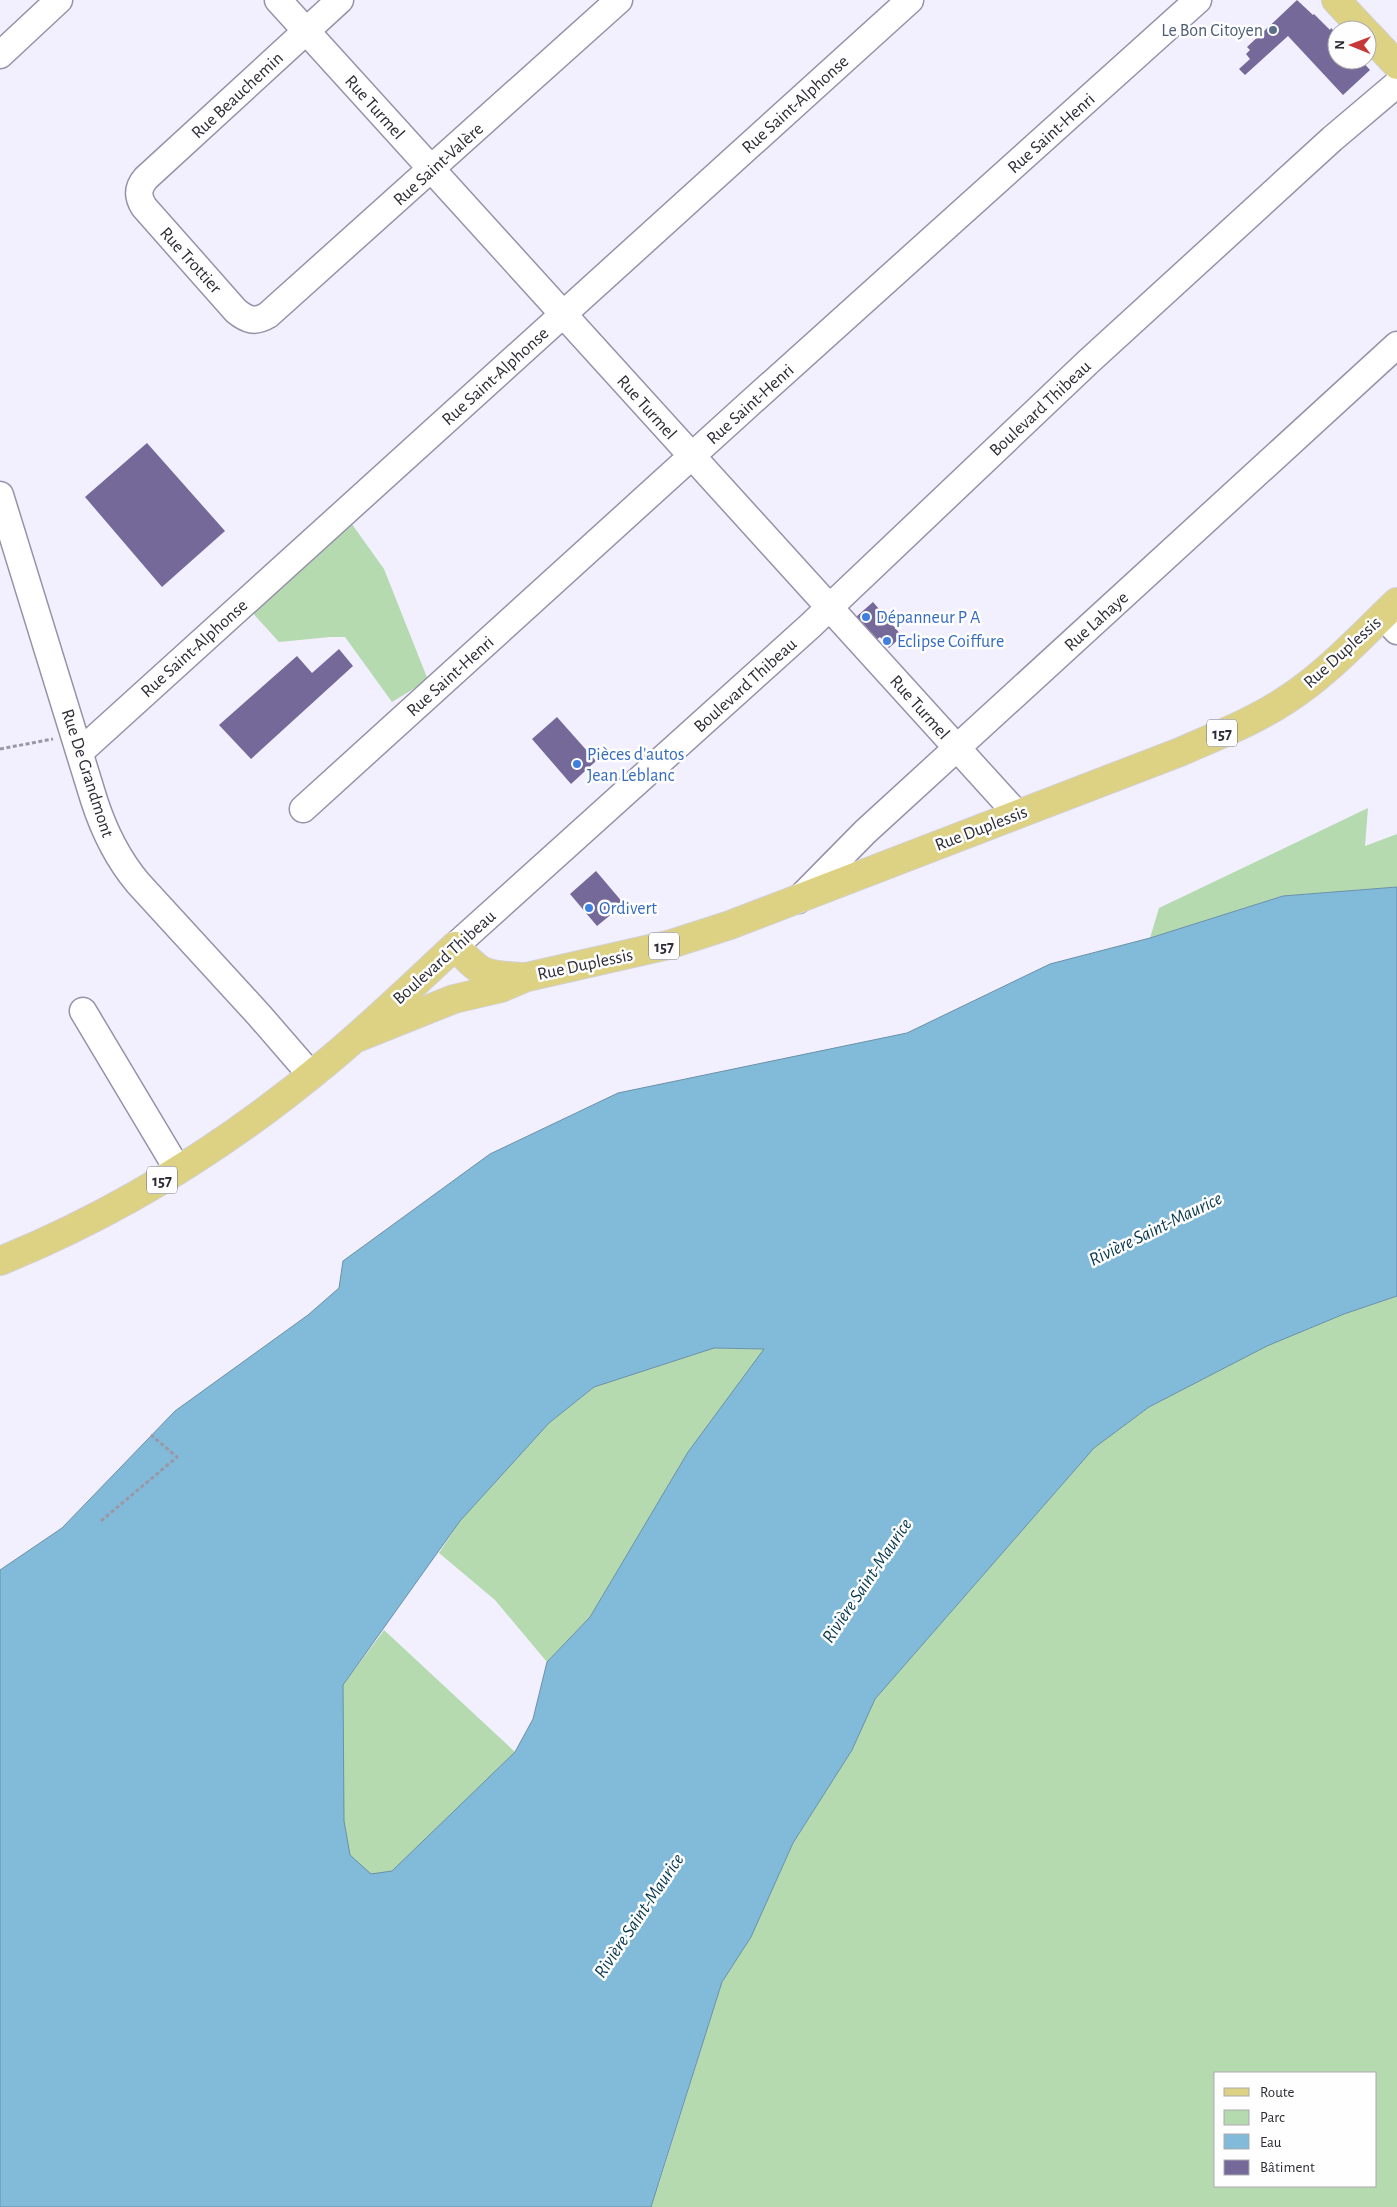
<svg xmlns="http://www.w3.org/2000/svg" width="1397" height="2207" font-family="'Alegreya Sans',sans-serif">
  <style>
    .green { fill: #b5daaf; fill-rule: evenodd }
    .water { fill: #82bbda; stroke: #6990a8; fill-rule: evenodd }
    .building { fill: #756999 }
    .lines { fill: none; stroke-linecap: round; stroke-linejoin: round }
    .minor-casing { stroke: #9792a9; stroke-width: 29 }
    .major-casing { stroke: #d1d1d3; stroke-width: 30 }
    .path { stroke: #9b98a5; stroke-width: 3; stroke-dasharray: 4 2.5; stroke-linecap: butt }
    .minor { stroke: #fff; stroke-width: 26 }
    .major { stroke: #ddd183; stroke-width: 28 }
    .service-dot { fill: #5c6f8a; stroke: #fefefe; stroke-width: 2 }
    .shop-dot { fill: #3f7fe0; stroke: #fefefe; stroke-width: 2 }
    .labels { text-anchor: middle; stroke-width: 5; stroke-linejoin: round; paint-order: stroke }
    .shield { fill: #fefefe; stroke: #6c6b71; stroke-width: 1 }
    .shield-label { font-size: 16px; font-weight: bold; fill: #2e2c35 }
    .service-label { font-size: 18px; fill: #4e5e75; stroke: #fefefe; text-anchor: end }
    .street-label { font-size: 18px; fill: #2e2c35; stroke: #fefefe }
    .shop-label { font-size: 18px; fill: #366cbe; stroke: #fefefe; text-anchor: start }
    .water-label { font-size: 19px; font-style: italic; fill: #06374d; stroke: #fefefe }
  </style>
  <rect width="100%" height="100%" fill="#f2effe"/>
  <path class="green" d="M349,520L384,569L428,680L392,702L345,637H330L279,642L250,610Z
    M1368,808L1365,846L1397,834V887L1283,896L1150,938L1159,908Z
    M1397,1296V2207H642L659,2184L722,1982L751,1937L793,1843L852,1750L875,1699L1094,1448L1149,1407L1267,1346L1344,1314ZM1216,2073H1376V2186H1216Z
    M714,1348L765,1349L688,1452L590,1617L547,1662L495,1600L439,1553L460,1521L549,1423L594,1387Z
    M384,1630L515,1752L439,1827L437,2104L131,1909L343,1788V1685Z"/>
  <path class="water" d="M1397,887V1296L1344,1314L1267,1346L1149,1407L1094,1448L875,1699L852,1750L793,1843L751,1937L722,1982L651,2207H0V1570L62,1528L175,1411L308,1315L339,1288L343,1261L490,1154L618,1093L907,1033L1050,964L1150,938L1283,896ZM714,1348L764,1349L688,1452L590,1617L547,1662L533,1719L515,1752L392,1871L371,1874L350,1855L344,1821L343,1685L460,1521L549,1423L594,1387Z"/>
  <path class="building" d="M1297,0L1313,15L1314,14L1330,30L1331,28L1337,34V60H1361L1370,70L1343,95L1288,36L1245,75L1239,69L1250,59L1246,54L1250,50L1247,47Z
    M147,443L225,531L162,587L85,497Z
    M873,602L902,636L889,648L880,637L876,640L856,617Z
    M339,649L353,666L251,759L219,725L297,656L312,673Z
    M557,717L596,761L571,784L532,739Z
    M596,871L624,904L597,926L570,894Z"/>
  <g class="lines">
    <g class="minor-casing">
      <path id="minor" d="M278,0L1017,814
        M340,0L146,178C138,187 137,196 144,207L236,311C247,320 255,323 268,315L619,0
        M0,55L59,0
        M0,495L94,800C104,831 117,858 138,883L259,1015L311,1075
        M1383,616L1397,631
        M80,752L910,0
        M303,809L748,405L1198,0
        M798,900L865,832L1397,345
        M455,946L810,626L1088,362L1332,139L1397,84
        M83,1011L178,1170"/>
    </g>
    <g class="major-casing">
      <path id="major" d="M1336,0L1364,30
        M1367,33L1397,65
        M354,1039L454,999L501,988L527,977L668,945L730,925L1180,752C1216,736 1253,722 1286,700C1327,674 1361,636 1397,602
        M0,1261C121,1212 232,1142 332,1058C374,1023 414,984 455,946C481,974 483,975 521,977"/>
    </g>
    <path class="path" d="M0,749L53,739
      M101,1521L177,1457L151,1435"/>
    <use href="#minor" class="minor"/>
    <use href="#major" class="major"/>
  </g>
  <circle class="service-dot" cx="1273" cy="30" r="5"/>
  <g class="shop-dot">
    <circle cx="866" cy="617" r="5"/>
    <circle cx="887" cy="641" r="5"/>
    <circle cx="577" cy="764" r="5"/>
    <circle cx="589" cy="908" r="5"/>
  </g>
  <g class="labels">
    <g class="shield">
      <rect x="1207" y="719.5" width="30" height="27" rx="4"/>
      <rect x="649" y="932.5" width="30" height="27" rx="4"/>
      <rect x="147" y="1166.5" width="30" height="27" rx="4"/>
    </g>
    <g class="shield-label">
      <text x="1222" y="739">157</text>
      <text x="664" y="952">157</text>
      <text x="162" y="1186">157</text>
    </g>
    <g class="service-label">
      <text x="1263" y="36">Le Bon Citoyen</text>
    </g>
    <g class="street-label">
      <text transform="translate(237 95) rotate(-43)" y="6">Rue Beauchemin</text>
      <text transform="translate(795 104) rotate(-42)" y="6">Rue Saint-Alphonse</text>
      <text transform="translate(375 107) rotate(48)" y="6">Rue Turmel</text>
      <text transform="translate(1051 133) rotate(-42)" y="6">Rue Saint-Henri</text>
      <text transform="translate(438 164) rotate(-42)" y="6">Rue Saint-Valère</text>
      <text transform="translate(191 260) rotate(48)" y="6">Rue Trottier</text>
      <text transform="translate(495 376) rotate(-42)" y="6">Rue Saint-Alphonse</text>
      <text transform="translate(750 404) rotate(-42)" y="6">Rue Saint-Henri</text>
      <text transform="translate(647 407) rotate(48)" y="6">Rue Turmel</text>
      <text transform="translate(1040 408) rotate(-43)" y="6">Boulevard Thibeau</text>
      <text transform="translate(1096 621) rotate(-42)" y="6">Rue Lahaye</text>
      <text transform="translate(194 648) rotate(-42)" y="6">Rue Saint-Alphonse</text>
      <text transform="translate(1342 652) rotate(-42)" y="6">Rue Duplessis</text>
      <text transform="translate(450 676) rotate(-42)" y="6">Rue Saint-Henri</text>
      <text transform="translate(745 685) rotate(-42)" y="6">Boulevard Thibeau</text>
      <text transform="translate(920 707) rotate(48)" y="6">Rue Turmel</text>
      <text transform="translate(88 773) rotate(72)" y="6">Rue De Grandmont</text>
      <text transform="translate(981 828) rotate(-21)" y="6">Rue Duplessis</text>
      <text transform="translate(444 957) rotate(-42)" y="6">Boulevard Thibeau</text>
      <text transform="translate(585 964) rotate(-12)" y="6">Rue Duplessis</text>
    </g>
    <g class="shop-label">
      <text x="876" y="623">Dépanneur P A</text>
      <text x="897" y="647">Eclipse Coiffure</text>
      <text x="587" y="760">Pièces d'autos<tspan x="587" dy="21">Jean Leblanc</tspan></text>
      <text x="599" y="914">Ordivert</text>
    </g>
    <g class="water-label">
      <text transform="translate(1155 1228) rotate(-26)" y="7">Rivière Saint-Maurice</text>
      <text transform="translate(866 1580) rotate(-56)" y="7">Rivière Saint-Maurice</text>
      <text transform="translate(638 1915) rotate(-56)" y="7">Rivière Saint-Maurice</text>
    </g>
  </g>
  <rect x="1214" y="2072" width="162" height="115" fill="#fefefe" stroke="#abaaae"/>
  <rect x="1224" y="2088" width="25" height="8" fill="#ddd183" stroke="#abaaae"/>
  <text x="1260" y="2097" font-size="15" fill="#2e2c35">Route</text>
  <rect x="1224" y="2110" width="25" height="15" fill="#b5daaf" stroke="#abaaae"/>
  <text x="1260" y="2122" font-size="15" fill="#2e2c35">Parc</text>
  <rect x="1224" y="2134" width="25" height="15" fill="#82bbda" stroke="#abaaae"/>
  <text x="1260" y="2147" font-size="15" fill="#2e2c35">Eau</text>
  <rect x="1224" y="2160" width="25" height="15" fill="#756999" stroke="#abaaae"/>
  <text x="1260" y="2172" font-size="15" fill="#2e2c35">Bâtiment</text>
  <g transform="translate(1352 45) rotate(271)"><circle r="24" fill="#fefefe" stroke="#abaaae"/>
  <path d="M0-4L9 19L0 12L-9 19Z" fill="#c63738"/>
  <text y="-8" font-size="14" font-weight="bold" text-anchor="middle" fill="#2e2c35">N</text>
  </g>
</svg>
